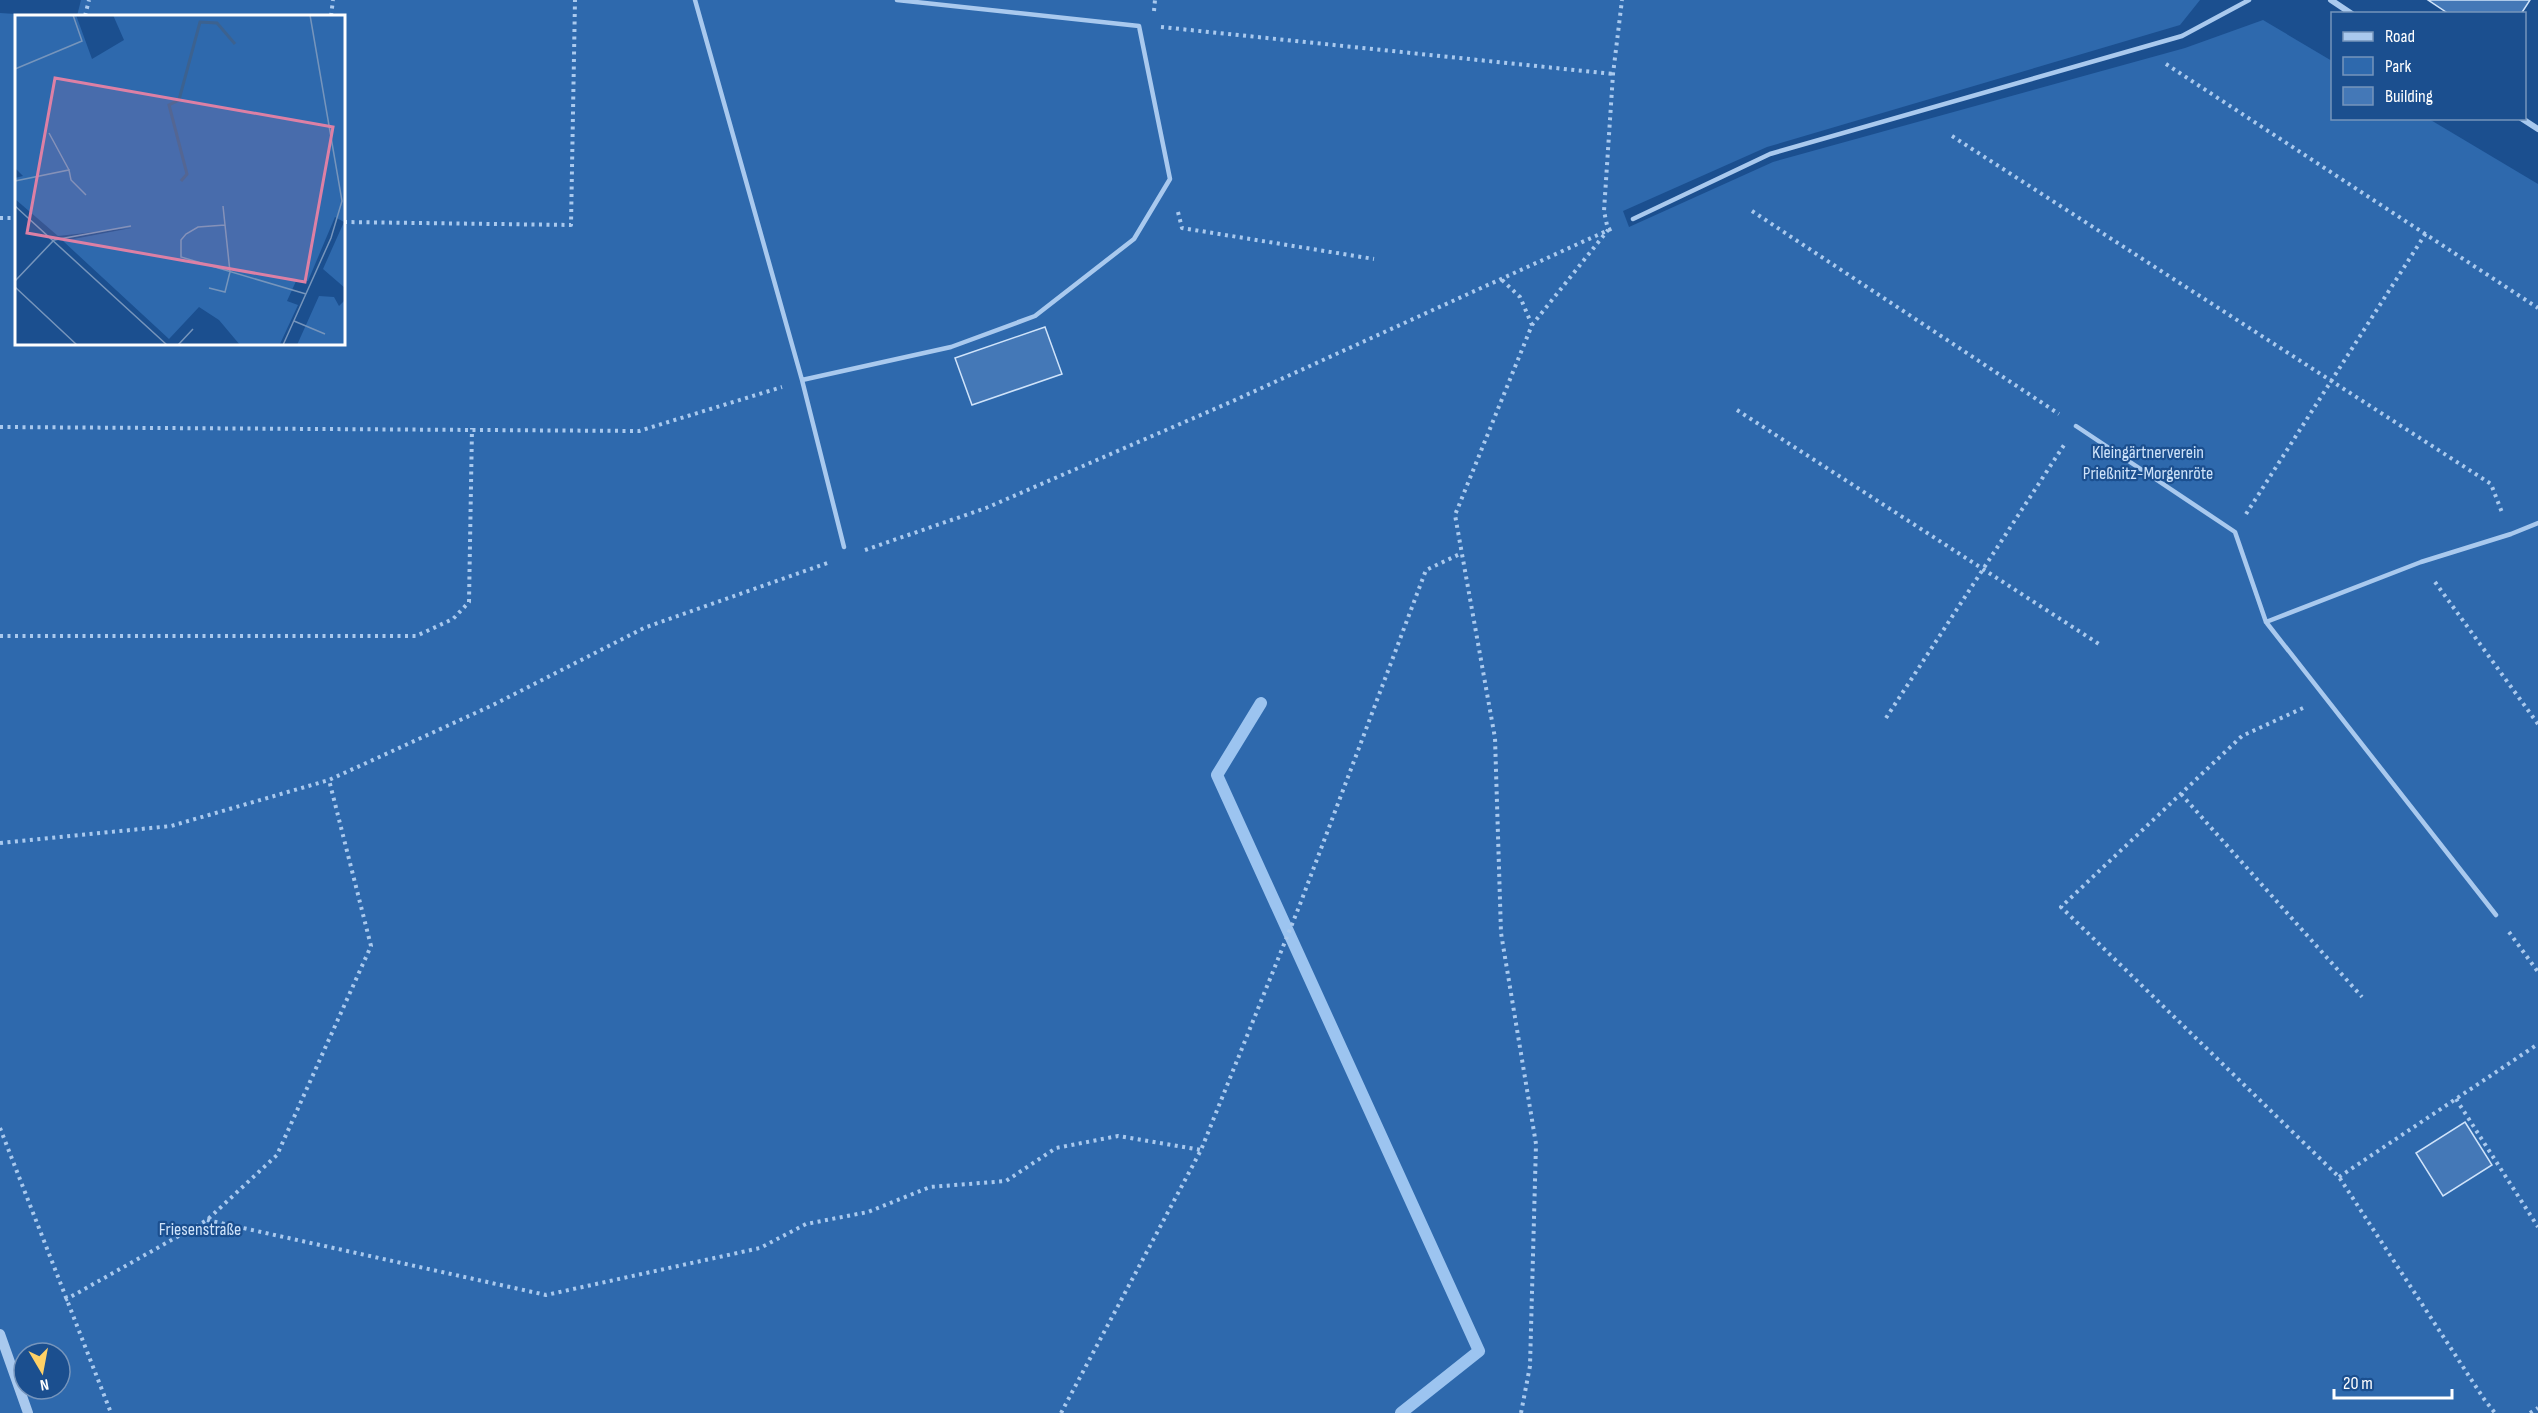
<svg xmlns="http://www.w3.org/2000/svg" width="2538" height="1413" font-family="'Sofia Sans Condensed',sans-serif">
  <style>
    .green { fill: #2e69ad; fill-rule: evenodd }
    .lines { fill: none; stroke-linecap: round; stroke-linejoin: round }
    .stream { stroke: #9cc4f0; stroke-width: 12 }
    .building { fill: #4478b7; stroke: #cfe3fa; stroke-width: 1.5 }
    .path { stroke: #a9c9ee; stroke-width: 4; stroke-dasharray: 3 4.5; stroke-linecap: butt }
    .service { stroke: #a9c9ee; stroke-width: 4.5 }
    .minor { stroke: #a9c9ee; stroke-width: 6 }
    .tertiary { stroke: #a9c9ee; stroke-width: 10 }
    .labels { text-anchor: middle; stroke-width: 4.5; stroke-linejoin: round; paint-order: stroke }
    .park-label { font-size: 18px; fill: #cfe3fa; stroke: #1b4f8f }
    .inset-river { fill: none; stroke: #3c6290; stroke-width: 3 }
    .inset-road { fill: none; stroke: #7695bc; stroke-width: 1.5 }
    .view { fill: #dd80a5; fill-opacity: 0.15; stroke: #dd80a5; stroke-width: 3 }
    .inset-edge { fill: none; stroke: #fff; stroke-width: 3 }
  </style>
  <rect width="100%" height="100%" fill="#1b4f8f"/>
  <path class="green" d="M81,0H2200L2180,25L1767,147L1623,211L1629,227L1773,162L2185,48L2263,20L2332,61V118L2429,119L2538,184V1413H0V13L47,16H16V344H344V16H77ZM24,1353H60V1389H24Z"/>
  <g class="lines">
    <path class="stream" d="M1261,703L1217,775L1479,1351L1401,1413"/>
  </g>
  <path class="building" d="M2428,0H2530L2521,14H2449Z
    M1045,327L1062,374L972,405L955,358Z
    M2465,1122L2492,1165L2443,1196L2416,1153Z"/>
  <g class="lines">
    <path class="path" d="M1154,11L1155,0
      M85,16L89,0
      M331,16L333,0
      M1161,27L1613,74
      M2166,64L2538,308
      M1952,136L2491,484L2503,515
      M1752,211L2059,414
      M1178,212L1182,228L1374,259
      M0,218H16
      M344,222L571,225L575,0
      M1502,280L1520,297L1532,325
      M1737,410L2102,646
      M0,427L639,431L782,387
      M2246,514L2426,233
      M865,550L986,508L1233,401L1613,228
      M2435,582L2538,724
      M0,636H416L453,619L469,602L472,428
      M2303,708L2242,736L2061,907L2339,1177L2484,1399L2495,1413
      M1886,718L2064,445
      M2181,794L2362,997
      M0,843L171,826L329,780L493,705L644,628L830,562
      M2509,932L2538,972
      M2456,1099L2538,1227
      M0,1128L111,1413
      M2339,1177L2538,1044
      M207,1220L546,1295L760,1248L806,1224L868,1212L930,1187L1006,1181L1056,1148L1118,1136L1201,1150
      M65,1300L207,1220L277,1155L371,946L329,780
      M1061,1413L1201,1150L1299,907L1426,570L1462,553
      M1521,1413L1530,1366L1536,1144L1501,933L1495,738L1455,515L1532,325L1608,230L1604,211L1613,74L1622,0
      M2530,1413L2538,1408"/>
    <path class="service" d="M695,0L802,380L844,547
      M1633,219L1770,154L2182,36L2249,0
      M802,380L951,347L1035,316L1134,239L1170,179L1139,26L897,0
      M2076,426L2235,532L2266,622L2421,562L2511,534L2538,523
      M2266,622L2496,915"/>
    <path class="minor" d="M2331,0L2352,14
      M2521,118L2538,129"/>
    <path class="tertiary" d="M0,1334L28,1413"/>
  </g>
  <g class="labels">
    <g class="park-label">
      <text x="2148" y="458">Kleingärtnerverein<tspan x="2148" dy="21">Prießnitz-Morgenröte</tspan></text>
      <text x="200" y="1235">Friesenstraße</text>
    </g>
  </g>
  <g transform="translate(15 15)">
    <rect width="330" height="330" fill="#1b4f8f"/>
    <path d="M0,0H61L77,44L109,25L98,0H330V273L308,254L329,207L320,202L293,266L282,264L272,286L283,290L265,329L225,330L204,305L184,292L154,324L48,226L116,213L43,221L0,184V163L8,161L0,153ZM304,281L319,282L324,291L330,285V330H282Z" fill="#2e69ad"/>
    <path class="inset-river" d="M166,166L172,159L154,90L164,85L185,7L202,8L220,29"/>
    <path class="inset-road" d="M0,54L67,26L58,0M34,118L54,155M0,166L54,155L56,165L71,180M0,191L152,330M210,210L183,212L171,219L166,225V242L291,279M0,266L39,225L116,211M0,272L62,330M194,273L210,277L215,257L208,191M279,306L310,319M163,330L178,314M268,330L316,223L327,186L295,0"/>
    <path class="view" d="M40,63L318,112L290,267L12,218Z"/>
    <rect width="330" height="330" class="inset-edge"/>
  </g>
  <rect x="2331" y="12" width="195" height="108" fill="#1b4f8f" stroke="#7695bc" stroke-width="1.5"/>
  <rect x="2343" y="32" width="30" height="9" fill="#a9c9ee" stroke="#7695bc" stroke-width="1.5"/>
  <text x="2385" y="42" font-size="18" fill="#ffffff">Road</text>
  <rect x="2343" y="57" width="30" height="18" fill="#2e69ad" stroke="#7695bc" stroke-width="1.5"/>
  <text x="2385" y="72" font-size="18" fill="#ffffff">Park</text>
  <rect x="2343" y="87" width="30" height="18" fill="#4478b7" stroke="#7695bc" stroke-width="1.5"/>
  <text x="2385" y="102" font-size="18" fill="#ffffff">Building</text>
  <g transform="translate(42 1371) rotate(170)"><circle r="28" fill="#1b4f8f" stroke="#7695bc" stroke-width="1.5"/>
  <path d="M0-4.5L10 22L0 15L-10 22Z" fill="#ffd166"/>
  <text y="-9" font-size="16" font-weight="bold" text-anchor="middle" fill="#ffffff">N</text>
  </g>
  <path d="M2334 1389v9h118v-9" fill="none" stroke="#ffffff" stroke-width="3"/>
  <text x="2343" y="1389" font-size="18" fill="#ffffff" stroke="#1b4f8f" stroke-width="4.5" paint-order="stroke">20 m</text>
</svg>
